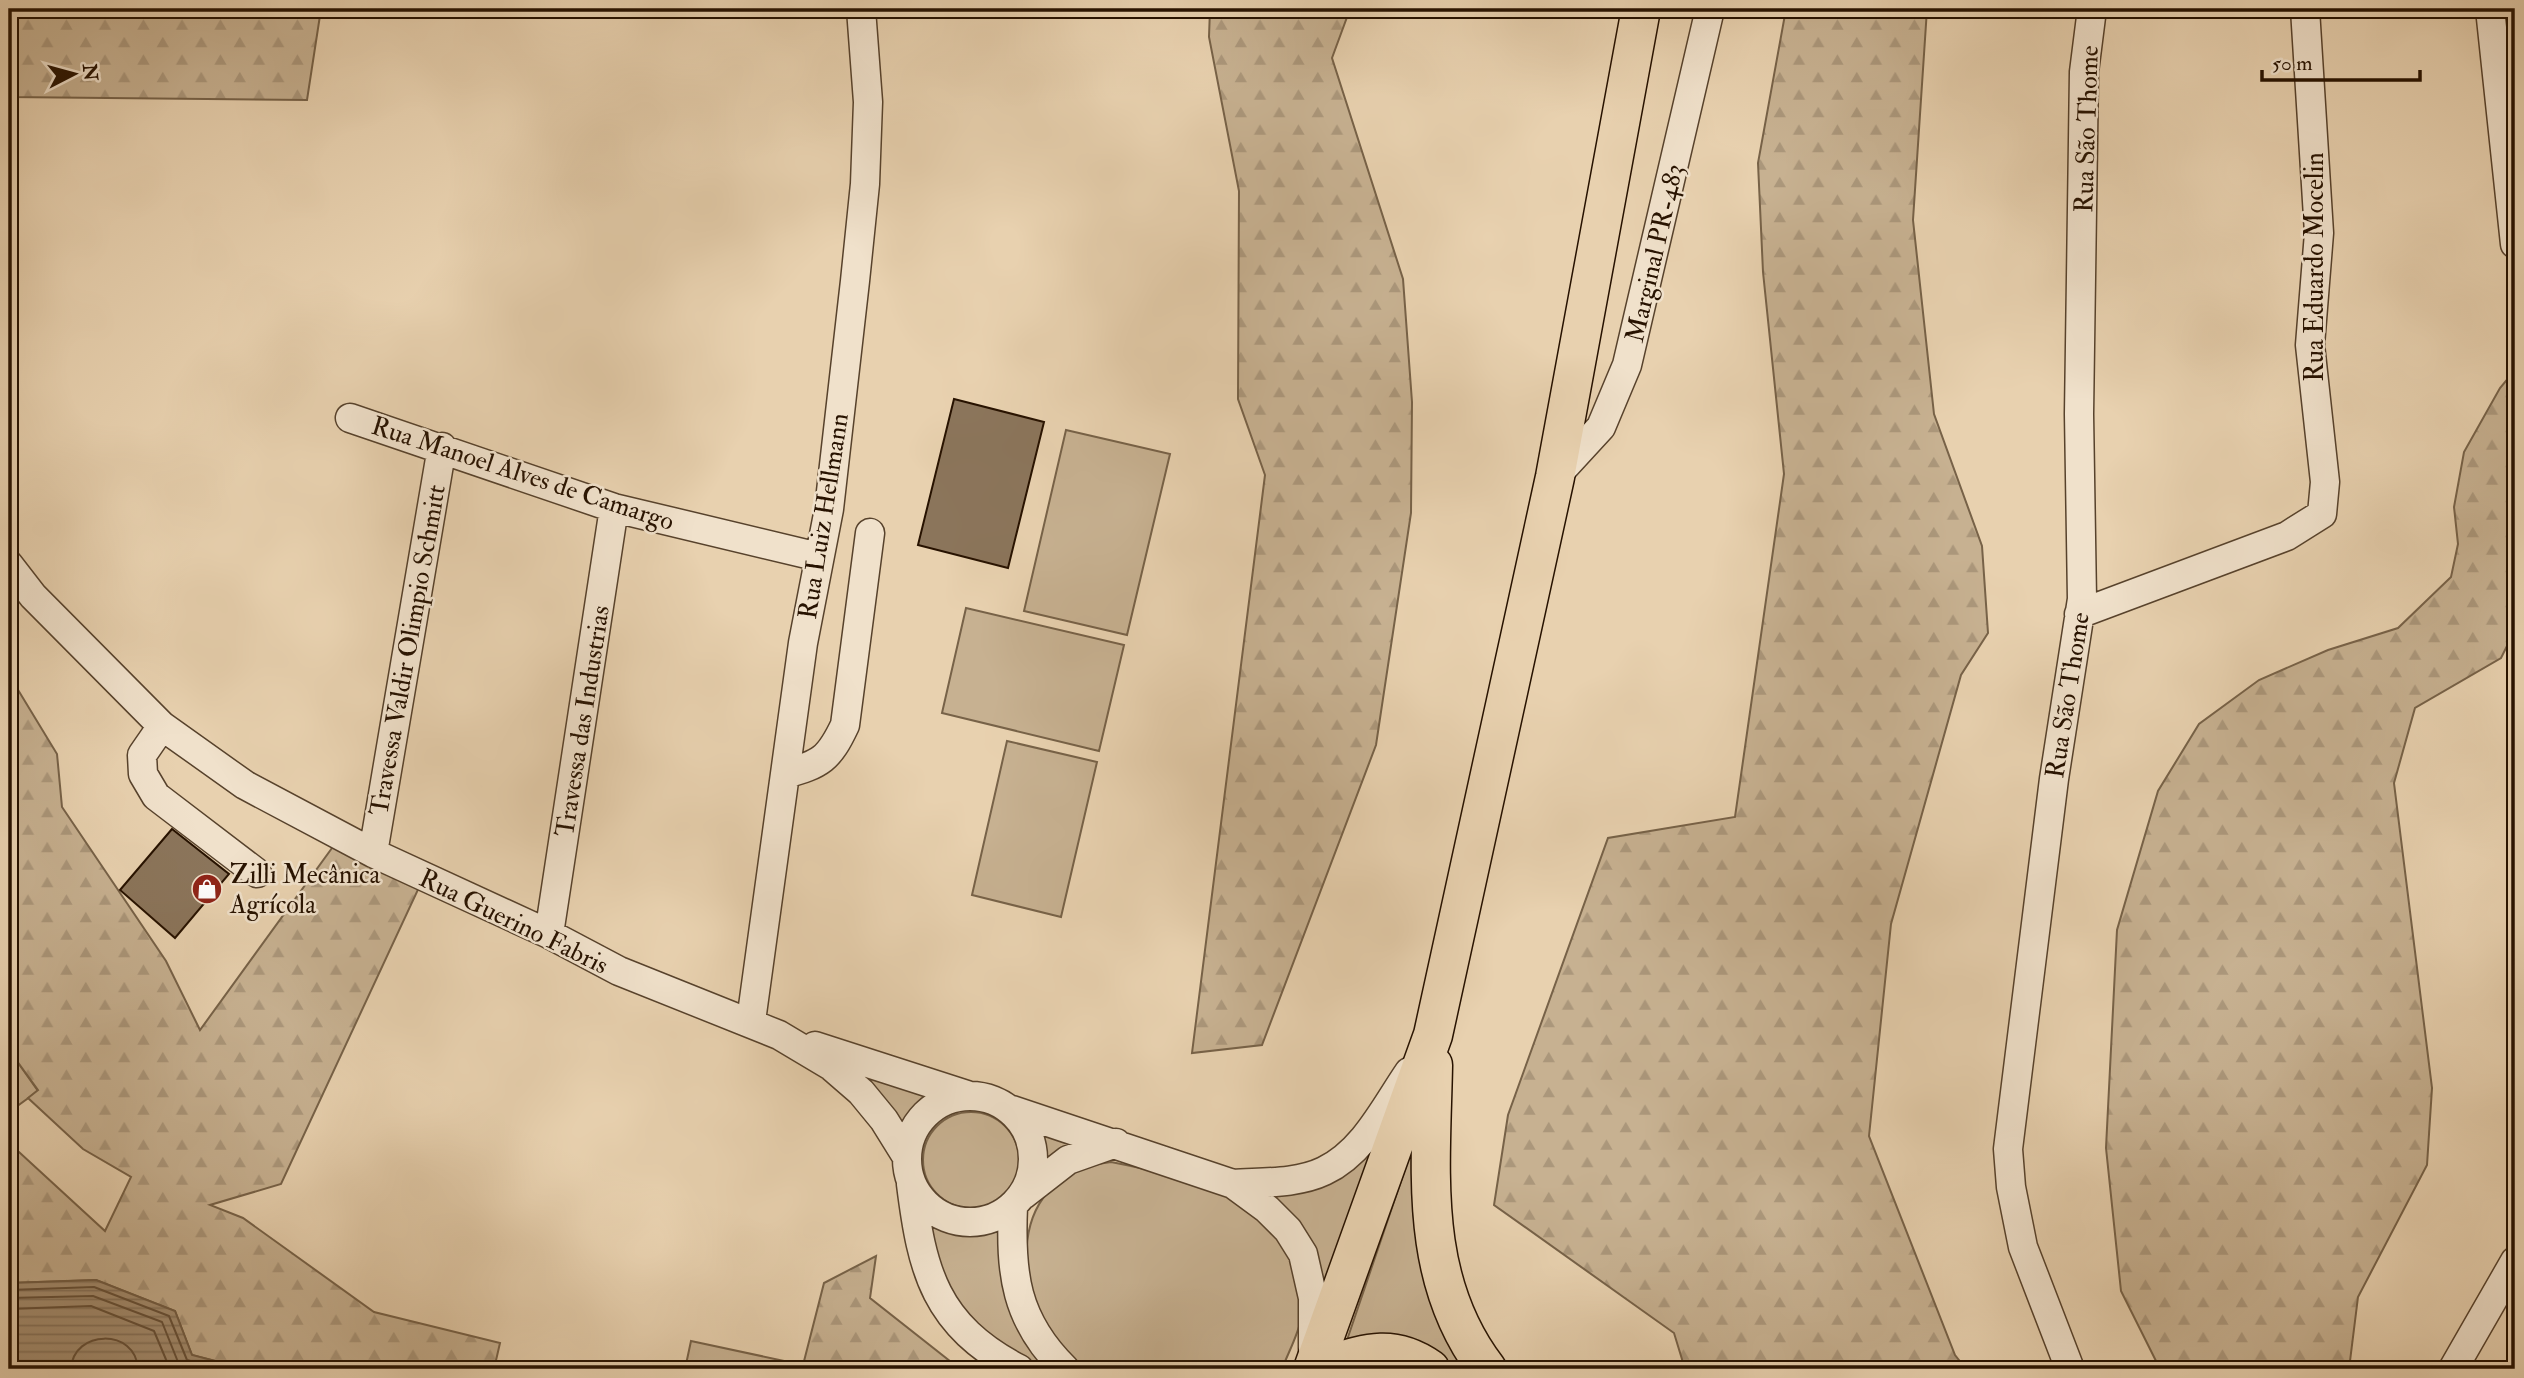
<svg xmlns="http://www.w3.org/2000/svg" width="2524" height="1378" font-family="'IM FELL Double Pica',serif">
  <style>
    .grass { fill: #c7b191; stroke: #776248; stroke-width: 2 }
    .forest { fill: url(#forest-firs); stroke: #776248; stroke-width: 2 }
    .water { fill: url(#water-rules); stroke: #735e46; stroke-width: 2 }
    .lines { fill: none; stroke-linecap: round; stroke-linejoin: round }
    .shore { stroke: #66513a; stroke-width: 2 }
    .building { fill: #8b755b; stroke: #271200; stroke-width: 2 }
    .minor-casing { stroke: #57422c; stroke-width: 31 }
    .highway-casing { stroke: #271200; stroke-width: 41 }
    .minor { stroke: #f0e1cb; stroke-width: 28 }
    .highway { stroke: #e8d1af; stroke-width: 38 }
    .labels { text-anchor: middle; stroke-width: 5; stroke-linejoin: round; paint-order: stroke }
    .street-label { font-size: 26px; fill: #271200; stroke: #f0e1cb }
    .poi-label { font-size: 26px; fill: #271200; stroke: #f0e1cb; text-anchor: start }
  </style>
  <defs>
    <pattern id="forest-firs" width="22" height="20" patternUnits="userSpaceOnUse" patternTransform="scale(1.75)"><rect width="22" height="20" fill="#c7b191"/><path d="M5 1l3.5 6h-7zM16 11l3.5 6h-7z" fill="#ab977b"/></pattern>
    <pattern id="water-rules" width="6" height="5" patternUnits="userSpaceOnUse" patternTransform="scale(1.75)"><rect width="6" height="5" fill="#a69074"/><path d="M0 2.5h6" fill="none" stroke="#87745d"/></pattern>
  </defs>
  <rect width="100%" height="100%" fill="#e8d1af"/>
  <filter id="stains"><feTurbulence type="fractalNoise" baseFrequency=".00286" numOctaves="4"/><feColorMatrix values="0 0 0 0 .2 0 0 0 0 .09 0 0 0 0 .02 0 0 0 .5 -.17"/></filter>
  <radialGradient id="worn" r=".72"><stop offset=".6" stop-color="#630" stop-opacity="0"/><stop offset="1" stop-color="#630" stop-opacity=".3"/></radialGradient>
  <path class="grass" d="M1066,430L1170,454L1127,635L1024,611Z
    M966,608L1124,645L1099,751L942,713Z
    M1007,741L1097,762L1061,917L972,895Z
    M9,1050L38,1091L9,1112Z
    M839,1061L938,1094L916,1111L904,1134Z
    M923 1160a48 48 0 1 1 96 0a48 48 0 1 1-96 0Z
    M1033,1125L1098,1142L1040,1173L1041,1147Z
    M1417,1134L1413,1213L1422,1268L1468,1369H1445L1347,1340Z
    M1381,1135L1326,1292L1319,1262L1248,1189Z
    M1111,1162C1184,1176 1294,1201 1299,1292C1300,1300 1302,1311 1301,1319C1298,1335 1288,1353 1282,1369H1081C1010,1313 997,1174 1111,1162Z
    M928,1217C953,1236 980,1236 1007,1220L1056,1369L1024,1368L946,1294Z
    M691,1341L803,1365L802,1369H685Z"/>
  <path class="forest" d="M9,9H321L307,100L9,97Z
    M1210,9H1350L1332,58L1403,279L1412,402L1411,513L1376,745L1262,1045L1192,1053L1265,475L1238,399L1239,191L1209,37Z
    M1786,9H1927L1913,220L1934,414L1982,546L1988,633L1961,675L1891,924L1869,1136L1955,1355L1966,1369H1685L1674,1333L1494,1205L1508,1115L1608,838L1735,817L1784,474L1763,272L1758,163Z
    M2515,370V630L2501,658L2415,708L2394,783L2432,1088L2427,1165L2358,1297L2349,1369H2160L2121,1291L2106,1148L2117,930L2158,791L2199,724L2259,680L2328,650L2398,628L2451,577L2458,544L2454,507L2464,452L2500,388Z
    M9,675L57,754L62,807L166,961L200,1030L340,837L422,881L281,1184L210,1205L243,1218L374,1312L500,1343L494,1369H246L192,1355L175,1311L96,1280L9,1283V1153L19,1152L105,1231L131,1177L83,1149L28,1098L38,1090L9,1050Z
    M876,1256L870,1298L960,1369H802L824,1283Z"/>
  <path class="water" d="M96,1280L175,1311L192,1355L246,1369H115L108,1364L85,1369H9V1283Z"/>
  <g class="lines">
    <path class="shore" d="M9,1290L94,1287L169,1316L187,1360L219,1369
      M9,1298L93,1296L162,1322L178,1362L186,1369
      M9,1309L91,1306L154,1331L170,1369
      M71,1369C73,1329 136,1328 138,1369"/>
  </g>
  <path class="building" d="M954,399L1044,422L1008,568L918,545Z
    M172,829L229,874L175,938L120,890Z"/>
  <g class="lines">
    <g class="minor-casing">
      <path id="minor" d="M2490,9L2515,244
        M350,418L614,508L819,557
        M1555,477L1601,427L1627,365L1710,9
        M9,565L33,596L162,726L245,785L373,853L549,934L619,971L779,1035L831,1066L861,1092L884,1120L907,1157
        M2079,614L2287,536L2322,514L2325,482L2310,345L2319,233L2305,9
        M162,726L142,755L143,774L156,796L257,873
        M785,774C821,764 829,759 845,725L870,533
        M373,853L442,447
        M549,934L614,508
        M751,1021L803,643L829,509L855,281L865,184L868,102L861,9
        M815,1046L967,1095
        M907 1159a63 63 0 1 1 126 0a63 63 0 1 1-126 0Z
        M1012,1110L1233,1184L1267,1209L1288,1230L1303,1254L1313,1298V1349
        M911,1184C922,1272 935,1325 1019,1369
        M1233,1184C1262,1182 1297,1184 1324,1171C1364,1152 1385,1107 1409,1072
        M1023,1195L1068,1160L1116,1143
        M1013,1206C1010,1273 1015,1320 1065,1369
        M2070,1369L2023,1247L2011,1187L2008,1149L2054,779L2082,599L2079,414L2084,72L2092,9
        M2453,1369L2515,1261"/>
    </g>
    <g class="highway-casing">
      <path id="highway" d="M1433,1065C1431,1172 1418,1279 1487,1369
        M1313,1369L1433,1035L1555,477L1641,9
        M1316,1369C1359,1356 1389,1340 1430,1369"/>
    </g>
    <use href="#minor" class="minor"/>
    <use href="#highway" class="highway"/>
  </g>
  <defs>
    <g id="shop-disc" transform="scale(1.575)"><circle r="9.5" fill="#8f2418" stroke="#f0e1cb"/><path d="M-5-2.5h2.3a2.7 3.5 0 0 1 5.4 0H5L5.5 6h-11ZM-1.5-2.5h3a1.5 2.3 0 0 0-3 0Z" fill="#fff"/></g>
  </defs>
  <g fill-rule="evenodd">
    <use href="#shop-disc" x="207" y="889"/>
  </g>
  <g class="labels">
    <g class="street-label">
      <text transform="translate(2086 129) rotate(-88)" y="9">Rua São Thome</text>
      <text transform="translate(1654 253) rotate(-77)" y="9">Marginal PR-483</text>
      <text transform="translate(2314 267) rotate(-90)" y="9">Rua Eduardo Mocelin</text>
      <text transform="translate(523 473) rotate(18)" y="9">Rua Manoel Alves de Camargo</text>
      <text transform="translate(823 516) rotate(-81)" y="9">Rua Luiz Hellmann</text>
      <text transform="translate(407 650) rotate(-80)" y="9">Travessa Valdir Olimpio Schmitt</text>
      <text transform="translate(2067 695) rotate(-81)" y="9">Rua São Thome</text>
      <text transform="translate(582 721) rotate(-81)" y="9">Travessa das Industrias</text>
      <text transform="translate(514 921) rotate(26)" y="9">Rua Guerino Fabris</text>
    </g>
    <g class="poi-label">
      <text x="230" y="883">Zilli Mecânica<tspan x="230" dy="30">Agrícola</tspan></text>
    </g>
  </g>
  <rect width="2524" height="1378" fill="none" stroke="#e8d1af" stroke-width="35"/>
  <rect x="10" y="10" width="2503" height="1357" fill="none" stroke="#271200" stroke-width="3.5"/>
  <rect x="18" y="18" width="2489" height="1343" fill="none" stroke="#271200" stroke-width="2"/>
  <g transform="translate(74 74) rotate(84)" stroke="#f0e1cb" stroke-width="5" paint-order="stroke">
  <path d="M0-5L12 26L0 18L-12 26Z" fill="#271200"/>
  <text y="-10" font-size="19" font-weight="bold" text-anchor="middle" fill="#271200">N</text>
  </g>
  <path d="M2262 70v10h158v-10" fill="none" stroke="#271200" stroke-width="3.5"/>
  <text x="2272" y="70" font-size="21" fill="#271200" stroke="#f0e1cb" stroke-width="5" paint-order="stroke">50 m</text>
  <rect width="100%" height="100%" filter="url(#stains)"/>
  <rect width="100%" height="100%" fill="url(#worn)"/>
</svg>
